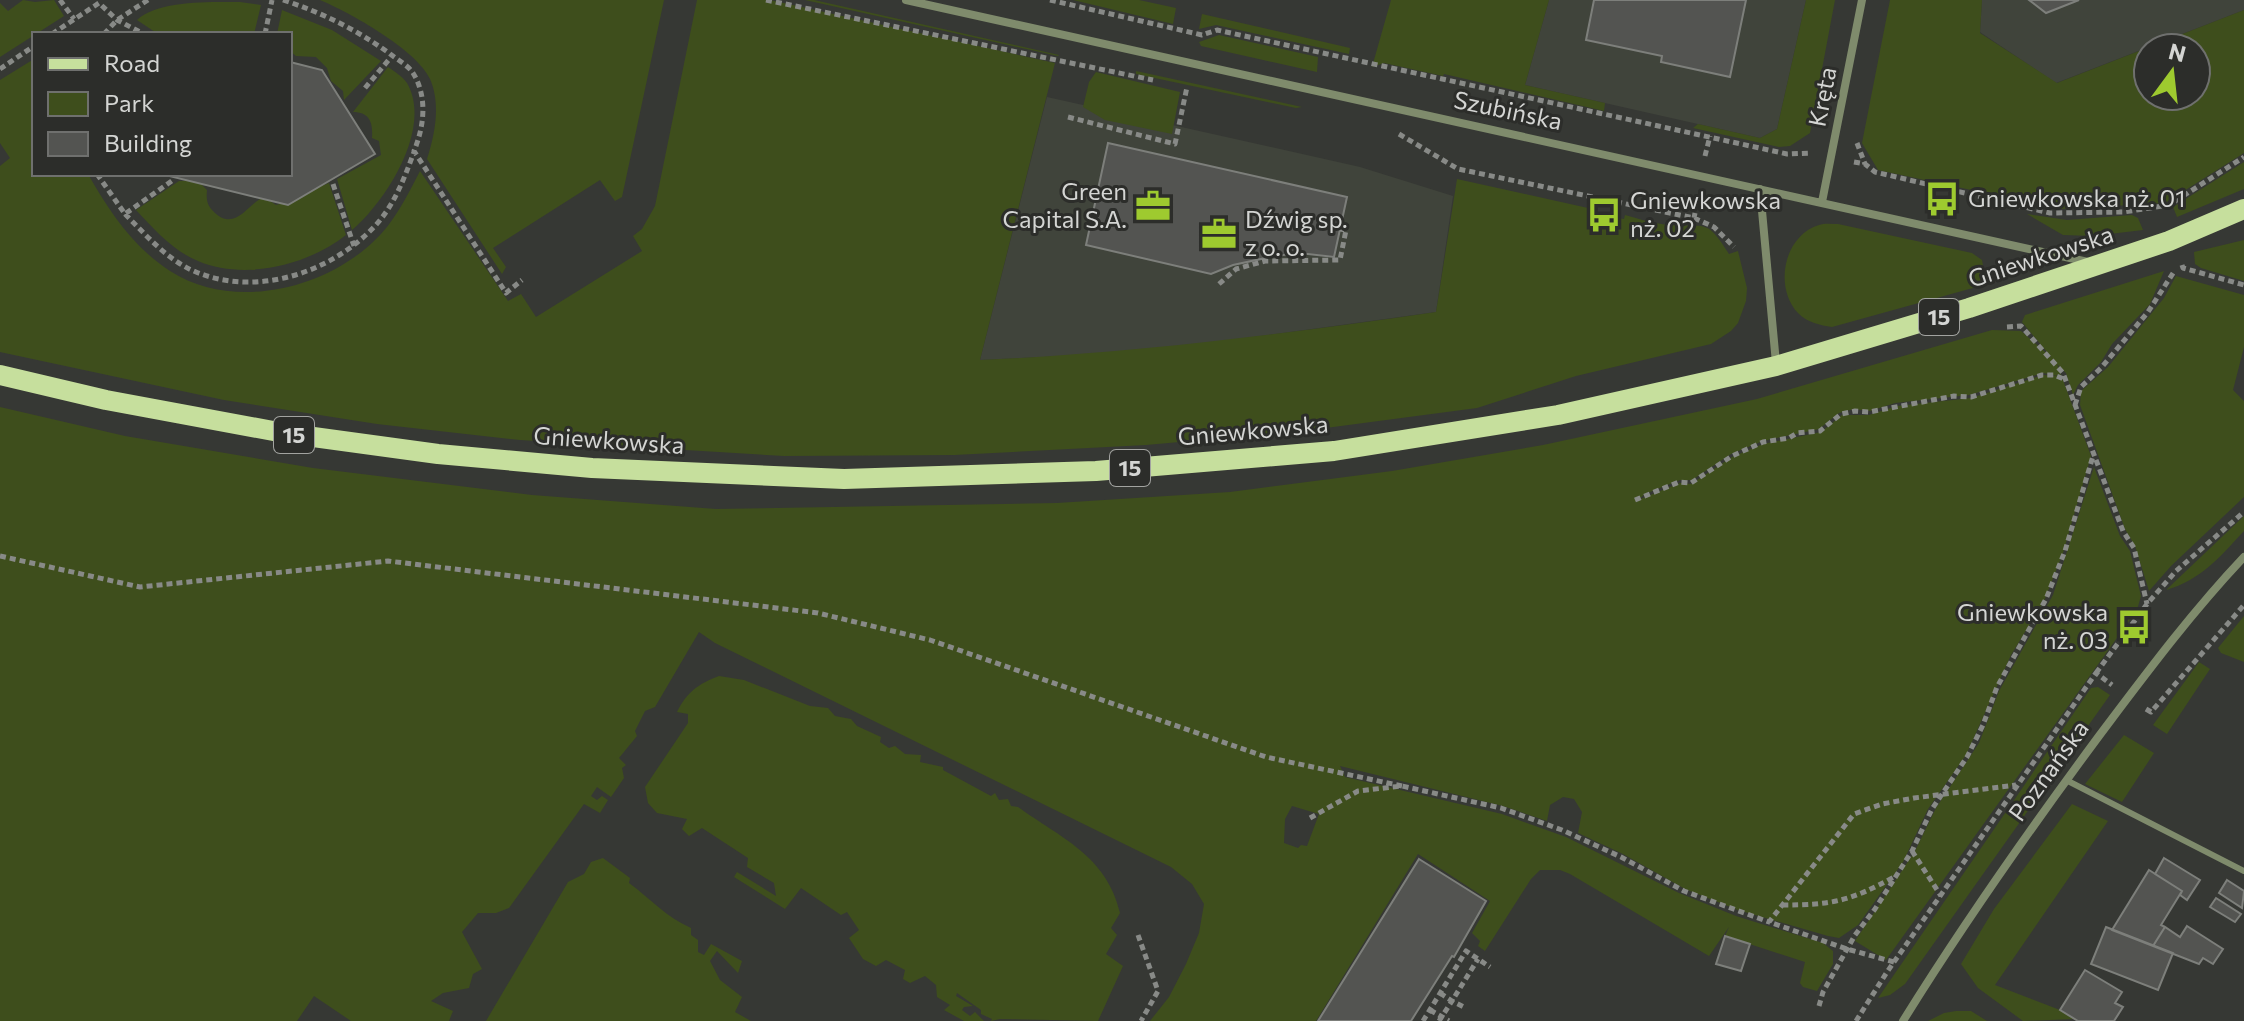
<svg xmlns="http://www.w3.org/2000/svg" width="2244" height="1021" font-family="Commissioner,sans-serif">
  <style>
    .built { fill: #40443b }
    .green { fill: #3e4e1c; fill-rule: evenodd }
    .building { fill: #535451; stroke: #7d7f7b; stroke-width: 2 }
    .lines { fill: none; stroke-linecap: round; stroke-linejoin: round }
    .path { stroke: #888a87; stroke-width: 5; stroke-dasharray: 6 4; stroke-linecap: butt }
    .lane { stroke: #7f8b6c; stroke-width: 6 }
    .street { stroke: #7f8b6c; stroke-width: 8 }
    .primary { stroke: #c6df9d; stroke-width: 20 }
    .labels { text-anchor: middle; stroke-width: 6; stroke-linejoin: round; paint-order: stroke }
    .shield { fill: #2c2d2a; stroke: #a2a3a0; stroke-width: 2 }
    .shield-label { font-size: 22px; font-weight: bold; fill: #d4d5d3 }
    .street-label { font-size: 24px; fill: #d4d5d3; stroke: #2c2d2a }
    .poi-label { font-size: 24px; fill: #d4d5d3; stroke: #2c2d2a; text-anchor: start }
  </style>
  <rect width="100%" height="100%" fill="#363834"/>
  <path class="built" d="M1549,0H1806L1777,129L1760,138L1525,85Z
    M1982,0H2244V10L2056,83L1980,32Z
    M1047,97L1360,167L1453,196L1436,312L1196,345L1089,355L980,360Z"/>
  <path class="green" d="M23,0L35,2L54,0L64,16L0,57V3L8,11Z
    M320,0H664L622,197L615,201L600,180L493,248L506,267L502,274L427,159C435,134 441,104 430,79C417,50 349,12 320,0Z
    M697,0H770L1055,63L980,360C1133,353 1284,334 1436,312L1457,179L1588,208V214L1624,219L1625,215C1639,219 1655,224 1670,225C1707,227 1707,219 1729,254L1738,251L1747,288L1746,301L1738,323L1731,331L1711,344L1576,376L1477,408L1303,431L1146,445L954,455L784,456L520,440L377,424L224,400L0,352V166L10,158L0,143V80L34,59V174H88C109,211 133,247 170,271C232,311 322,290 373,242C394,223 407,196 420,171L508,301L521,294L536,317L642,251L633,236L642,229L655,206Z
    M805,0H814L1059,55L1058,56Z
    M1073,0H1139L1176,8L1173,24Z
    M1391,0H1549L1525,85L1605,103L1604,111L1444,74L1443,76L1384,63L1372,67Z
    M1806,0H1835L1810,133L1790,146L1779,147L1693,128L1698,124L1760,138L1777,129Z
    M1890,0H1982L1980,33L2057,83L2244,10V153L2165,203L2060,209L1878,170L1862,143ZM2196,48V96H2148V48Z
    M240,2L261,5L254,34H158L137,20C158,0 211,2 240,2Z
    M282,10L332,30L381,61L344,100L343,91L331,81L327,68L316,57L296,56L290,51V34H277Z
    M1202,14L1350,48L1349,54L1216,25L1199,29Z
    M1219,35L1318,57L1317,72L1201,46L1199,42Z
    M388,67C394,71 402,76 407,83C433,128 386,201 352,230L337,179L381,155L379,141L372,138C373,123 370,112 353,112Z
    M1136,71L1302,107L1296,108L1136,74Z
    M1096,72L1180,92L1172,134L1105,120L1083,107L1089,82Z
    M2244,162V189L2177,217L2173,207Z
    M179,181H198L207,190C206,200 207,206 215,213C236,232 248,203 264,197L276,205C294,201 311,190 329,183L346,235C308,265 245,281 198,261C173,251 154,229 136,210Z
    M2027,214L2067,220L2132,215L2138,218L2143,230L2093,236L2063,235Z
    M1838,224L1972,253L1982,260L1985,277L1980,286L1832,327C1820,325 1808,323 1798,313C1774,288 1783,236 1819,225C1824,223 1832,224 1838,224Z
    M2244,240V281L2201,268L2195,264L2194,252Z
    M2164,271L2150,304L2112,344L2101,362L2078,385L2073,395L2066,373L2057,364L2091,456L2063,553L2044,601L2011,655L1966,755L1928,809L1903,862L1858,925L1839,938L1828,936L1738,910L1685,889L1623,854L1578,833L1582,812L1574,799L1563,797L1550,805L1547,821L1503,806L1340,766L1345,777L1502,814L1566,837L1679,893L1736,916L1823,943L1833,951V964L1817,991L1803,987L1800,983L1805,962L1725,936L1729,927L1709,956L1570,874L1560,870H1540L1531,879L1485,951L1478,946L1480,941L1472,933L1490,901L1418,854L1316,1021H1150L1169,997L1186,964L1199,933L1204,904L1192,884L1171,867L715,643L699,632L655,707L645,711L635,731L637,736L619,758L626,765L622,768L624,778L611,797L597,787L591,796L597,800L602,796L608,800L600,813L584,804L509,908L496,913H478L462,932L482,969L473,974L469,988L443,993L431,1001L453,1011L449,1021H351L314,996L297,1021H0V407L125,436L313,468L532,495L716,509L1057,503L1230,492L1392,471L1543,445L1757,399L1992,330L2021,331L2052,358L2022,322L2025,315ZM2043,373L2059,376L2043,375L1971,398L1897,406L1869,415H1842L1821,432L1763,444L1732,457L1691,484L1680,483L1638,500L1645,494L1680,480H1692L1731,454L1763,441L1819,429L1839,413L1854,409L1870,411L1895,403L1969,395ZM1292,806L1319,814L1307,846L1301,845L1298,848L1284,843L1285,819Z
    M2176,276L2244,295V347L2233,390L2244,401V497L2171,566L2149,591L2135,546L2125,529L2080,405L2081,391L2108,367L2164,298Z
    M2094,467L2120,536L2130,551L2141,596L2137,610L1886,960L1855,941L1915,851L1936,808L1979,743L1999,691L2053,595Z
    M2244,516V531C2220,557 2201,580 2166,590Z
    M2244,616V662L2221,653L2218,648Z
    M2199,662L2210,669L2167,734L2153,725Z
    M719,676L744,680L810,706L828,708L835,716L851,719L857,726L881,737L880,742L889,748L895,746L905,754L921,755L920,762L943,767V770L991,796L995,793L999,800L1008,799L1011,806L1018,807C1061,838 1107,856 1120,913L1111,928L1117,935L1106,954L1123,966L1098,1021L1000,1019L991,1021L992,1019L981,1014V1010L957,993L956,996L973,1006L964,1007L962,1010L970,1016L975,1012L984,1021H964L944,1010L950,1005L937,997L936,985L925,976L910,983L903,979L905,970L886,960L876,966L863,959L849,938L859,930L847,912L841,915L801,888L785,909L734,877L737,872L776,896L774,883L747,867L748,858L702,828L689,836L682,829L687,819L657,813L648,803L645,787L688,723V714L677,712C687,692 698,684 719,676Z
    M2098,687L2110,695L1905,984L1890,995L1878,998L2091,688Z
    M2124,735L2154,753L2122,802L2085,784Z
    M2072,804L2108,821L1995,985L2060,1010L2075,1019L2023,1021L1978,988L1961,964L1994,909Z
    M603,858L630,878L629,883C652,900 666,917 691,928V935L698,940V952L704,955L711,944L742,961L738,973L717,951L710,961L720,980L742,997L735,1012L751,1021H486L568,882L584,874L591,862Z
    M1956,1011H1971L1987,1021H1928L1944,1013Z"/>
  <path class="building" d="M1594,0H1746L1730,77L1661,62L1662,56L1586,40Z
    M2029,0H2079L2046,13Z
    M290,62L322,70L375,154L288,205L169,176L168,174H290Z
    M1108,143L1347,197L1334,257L1299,253L1275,256L1233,265L1211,274L1086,245Z
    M2164,858L2200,880L2187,900L2180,895L2182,891L2155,874Z
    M1419,859L1486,901L1454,957L1452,956L1411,1021H1318Z
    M2149,870L2182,891L2161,925L2165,927L2153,946L2112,930Z
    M2227,880L2244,891L2242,908L2219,893Z
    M2216,898L2241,914L2235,922L2210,907Z
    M2187,926L2223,949L2213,964L2203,958L2199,964L2153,946L2165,927L2180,937Z
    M2106,927L2173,953L2158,990L2091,964Z
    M1725,936L1750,944L1741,971L1716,964Z
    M2085,970L2122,992L2115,1003L2123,1007L2114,1021H2078L2060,1010Z"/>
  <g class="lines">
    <path class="path" d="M60,0L74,19
      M283,0C323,13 355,29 389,53C396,59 408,65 413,73C428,97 424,127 414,151L506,293L522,280
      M766,0L1153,80
      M1050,0L1202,35L1217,30L1787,154L1811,153
      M52,34L99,3L117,20L144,34
      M104,34L117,20L148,0
      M265,34L272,0
      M0,69L34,46
      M365,88L392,56
      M1068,117L1175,144L1187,87
      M1399,134L1458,169L1694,218L1695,213
      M1857,143L1865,164
      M1705,156L1710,136
      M1854,162L1865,164L1875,172L2050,213L2124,212L2169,205L2244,157
      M97,174L125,214L173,180
      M333,184L354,246
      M125,214C147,236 167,260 196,272C257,297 330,273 374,227C394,206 404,179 414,152
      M1694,218L1714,227L1734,247
      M2182,265L2183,268L2244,285
      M1219,284L1236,269L1265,261L1340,260L1346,230L1340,229
      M2007,327L2021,326L2063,373L2123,531L2134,548L2147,604
      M2075,405L2081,387L2101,368L2148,312L2175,270
      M1635,500L1679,482L1691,483L1732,456L1763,442L1789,438L1797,433L1820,431L1841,414L1855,411L1869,412L1954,396L1971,397L2042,375H2054L2066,380
      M0,556L140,587L388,561L818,613L930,640L1266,757L1402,786
      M2096,673L2147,604L2176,571L2244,512
      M2146,709L2151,712L2244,605
      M1310,818L1358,791L1402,786L1501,808L1562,830L1621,857L1684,891L1769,922
      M1912,851L1941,896
      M1782,905C1833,905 1850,901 1894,877
      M1138,935L1158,991L1141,1021
      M1894,962L1847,949L1769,922L1854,814L1882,804L1914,798L2016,785
      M1440,993L1452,1001L1478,959
      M1819,1006L1823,992L1855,935L1875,909L1912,851L1932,809L1967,757L1983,725L1997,687L2046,599L2065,551L2093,456
      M1430,1010L1449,1021
      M1423,1021L1466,951L1490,967
      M1439,1021L1452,1001L1464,1007
      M1856,1021L1887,972L2096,673L2112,685"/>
    <path class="lane" d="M2066,780L2244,871"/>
    <path class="street" d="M906,0L2088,262
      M1760,189L1776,363
      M1822,202L1862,0
      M1903,1021C1964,923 2030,829 2099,736C2145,675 2191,613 2244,557"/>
    <path class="primary" d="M0,375L106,400L284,433L438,454L592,468L844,479L1096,471L1334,451L1558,415L1776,366L1969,308L2169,241L2244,209"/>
  </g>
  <defs>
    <g id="bus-bare" transform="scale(2.76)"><path d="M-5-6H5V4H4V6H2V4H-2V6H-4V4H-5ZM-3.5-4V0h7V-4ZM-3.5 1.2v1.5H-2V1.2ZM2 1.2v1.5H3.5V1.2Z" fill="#9eca2f" stroke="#2c2d2a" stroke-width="2.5" paint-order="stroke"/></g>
    <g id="office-bare" transform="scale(2.76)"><path d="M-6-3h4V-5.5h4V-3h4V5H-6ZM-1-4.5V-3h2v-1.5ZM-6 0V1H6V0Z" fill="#9eca2f" stroke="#2c2d2a" stroke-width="2.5" paint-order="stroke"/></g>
  </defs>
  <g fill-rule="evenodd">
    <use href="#bus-bare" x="1942" y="199"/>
    <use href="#office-bare" x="1153" y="206"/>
    <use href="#bus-bare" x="1604" y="215"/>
    <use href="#office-bare" x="1219" y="234"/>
    <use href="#bus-bare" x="2134" y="627"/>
  </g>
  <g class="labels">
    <g class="shield">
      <rect x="1919" y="299" width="40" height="36" rx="6"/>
      <rect x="274" y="417" width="40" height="36" rx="6"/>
      <rect x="1110" y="450" width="40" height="36" rx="6"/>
    </g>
    <g class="shield-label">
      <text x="1939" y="325">15</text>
      <text x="294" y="443">15</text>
      <text x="1130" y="476">15</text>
    </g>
    <g class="street-label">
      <text transform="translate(1823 97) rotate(-79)" y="8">Kręta</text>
      <text transform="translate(1508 111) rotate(12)" y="8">Szubińska</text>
      <text transform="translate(2041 257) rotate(-18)" y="8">Gniewkowska</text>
      <text transform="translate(1253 431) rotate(-5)" y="8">Gniewkowska</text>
      <text transform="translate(609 441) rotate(4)" y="8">Gniewkowska</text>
      <text transform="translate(2049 771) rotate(-54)" y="8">Poznańska</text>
    </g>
    <g class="poi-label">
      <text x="1127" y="200" text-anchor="end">Green<tspan x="1127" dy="28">Capital S.A.</tspan></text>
      <text x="1968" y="207">Gniewkowska nż. 01</text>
      <text x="1630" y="209">Gniewkowska<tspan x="1630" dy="28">nż. 02</tspan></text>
      <text x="1245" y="228">Dźwig sp.<tspan x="1245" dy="28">z o. o.</tspan></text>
      <text x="2108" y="621" text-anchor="end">Gniewkowska<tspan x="2108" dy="28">nż. 03</tspan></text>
    </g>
  </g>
  <rect x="32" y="32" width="260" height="144" fill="#2c2d2a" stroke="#6f706e" stroke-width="2"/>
  <rect x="48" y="58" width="40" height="12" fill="#c6df9d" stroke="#6f706e" stroke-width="2"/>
  <text x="104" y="72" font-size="24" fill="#d4d5d3">Road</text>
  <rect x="48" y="92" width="40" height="24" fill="#3e4e1c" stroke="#6f706e" stroke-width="2"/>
  <text x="104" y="112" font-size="24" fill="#d4d5d3">Park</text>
  <rect x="48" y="132" width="40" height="24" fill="#535451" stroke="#6f706e" stroke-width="2"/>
  <text x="104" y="152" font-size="24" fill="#d4d5d3">Building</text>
  <g transform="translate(2172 72) rotate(15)"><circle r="38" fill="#2c2d2a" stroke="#6f706e" stroke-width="2"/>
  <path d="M0-6L14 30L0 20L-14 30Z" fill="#9eca2f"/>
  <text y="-12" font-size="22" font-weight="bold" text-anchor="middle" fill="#d4d5d3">N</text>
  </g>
</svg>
